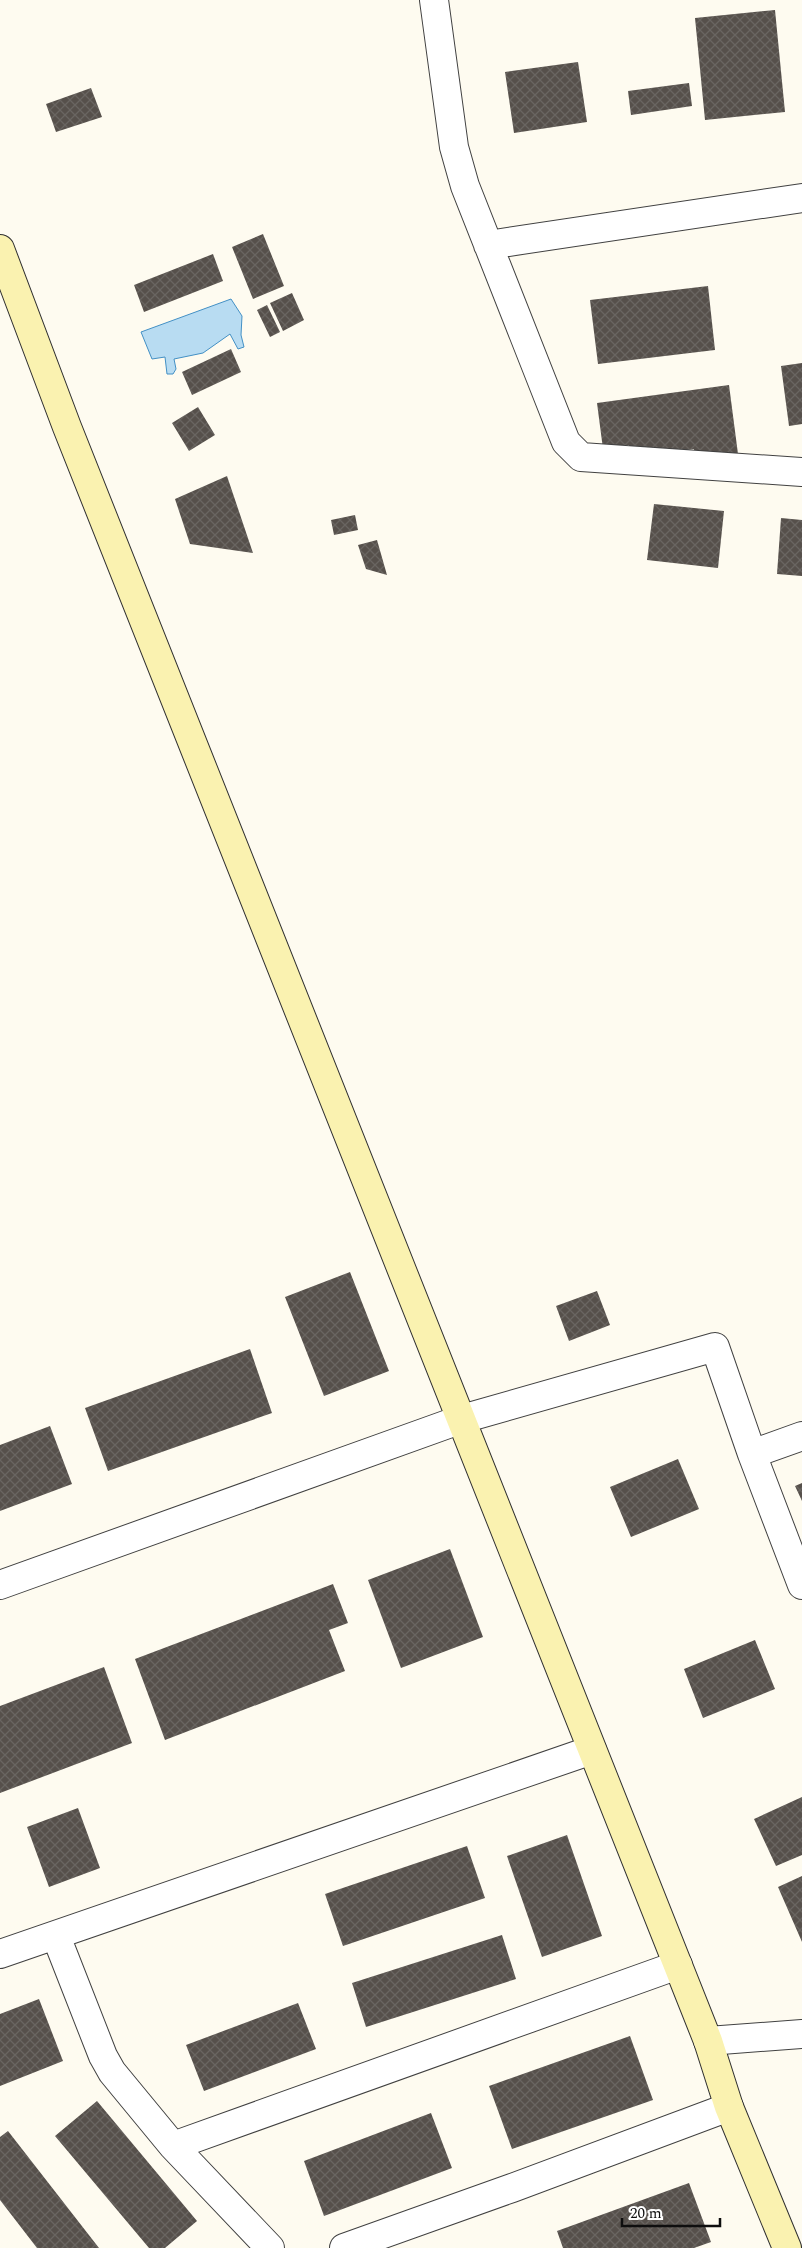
<svg xmlns="http://www.w3.org/2000/svg" width="802" height="2248" font-family="Spectral,serif">
  <style>
    .water { fill: #b8dcf2; stroke: #4390c5 }
    .building { fill: url(#building-cross-hatch) }
    .lines { fill: none; stroke-linecap: round; stroke-linejoin: round }
    .street-casing { stroke: #414141; stroke-width: 30 }
    .secondary-casing { stroke: #303030; stroke-width: 30 }
    .street { stroke: #fff; stroke-width: 28 }
    .secondary { stroke: #faf2b0; stroke-width: 28 }
  </style>
  <defs>
    <pattern id="building-cross-hatch" width="8" height="8" patternUnits="userSpaceOnUse" patternTransform="scale(1.25)"><rect width="8" height="8" fill="#56504b"/><path d="M0 0l8 8M0 8l8-8" fill="none" stroke="#696561"/></pattern>
  </defs>
  <rect width="100%" height="100%" fill="#fefbf0"/>
  <path class="water" d="M231,299L242,316L241,335L244,347L238,349L230,334L203,353L174,359L176,369L173,374H167L165,357L152,359L141,332Z"/>
  <path class="building" d="M775,10L785,112L705,120L695,18Z
    M578,62L587,122L514,133L505,72Z
    M689,83L692,106L631,115L628,91Z
    M91,88L102,117L56,132L46,104Z
    M263,234L284,286L253,299L232,247Z
    M213,254L223,281L144,312L134,285Z
    M708,286L715,350L598,364L590,300Z
    M292,293L304,320L283,331L270,303Z
    M267,305L280,332L270,337L257,310Z
    M231,349L241,372L192,395L182,372Z
    M802,363V424L789,426L781,366Z
    M729,385L738,454L695,460L694,449L651,455L630,451L629,445L603,449L597,403Z
    M198,407L215,435L189,451L172,423Z
    M227,476L253,553L190,544L175,499Z
    M654,504L724,511L718,568L647,560Z
    M355,515L358,530L334,535L331,520Z
    M781,518L802,520V576L777,574Z
    M377,540L387,575L366,569L358,545Z
    M350,1272L389,1371L324,1396L285,1297Z
    M597,1291L610,1325L569,1341L556,1306Z
    M250,1349L272,1413L108,1471L85,1408Z
    M50,1426L72,1484L0,1511V1445Z
    M678,1459L699,1509L631,1537L610,1487Z
    M802,1483V1501L795,1486Z
    M450,1549L483,1637L401,1668L368,1580Z
    M333,1584L348,1623L329,1630L345,1671L165,1740L135,1659Z
    M755,1640L775,1689L703,1718L684,1669Z
    M104,1667L132,1743L0,1793V1706Z
    M802,1797V1855L776,1866L754,1819Z
    M78,1808L100,1868L49,1887L27,1827Z
    M567,1835L602,1936L542,1957L507,1856Z
    M467,1846L485,1898L343,1946L325,1894Z
    M802,1876V1942L778,1887Z
    M502,1935L516,1979L366,2027L352,1983Z
    M39,1999L63,2061L0,2086V2014Z
    M298,2003L316,2049L204,2091L186,2045Z
    M630,2036L653,2100L512,2149L489,2086Z
    M97,2101L197,2221L165,2248H149L55,2136Z
    M431,2113L452,2168L324,2216L304,2161Z
    M8,2131L99,2248H37L0,2200V2137Z
    M689,2183L711,2242L694,2248H563L557,2231Z"/>
  <g class="lines">
    <g class="street-casing">
      <path id="street" d="M434,0L454,147L465,186L566,442L581,457L802,472
        M488,245L802,198
        M752,1454L802,1436
        M0,1585L462,1419L715,1347L752,1454L802,1585
        M56,1936L103,2056L112,2072L173,2146L270,2248
        M0,1954L592,1750
        M708,2041L802,2034
        M173,2146L678,1965
        M344,2248L512,2188L729,2107"/>
    </g>
    <g class="secondary-casing">
      <path id="secondary" d="M0,249L67,427L708,2041L729,2107L787,2248"/>
    </g>
    <use href="#street" class="street"/>
    <use href="#secondary" class="secondary"/>
  </g>
  <path d="M622 2218v8h98v-8" fill="none" stroke="#0e0e0e" stroke-width="2.5"/>
  <text x="630" y="2218" font-size="15" fill="#0e0e0e" stroke="#ffffff" stroke-width="4" paint-order="stroke">20 m</text>
</svg>
